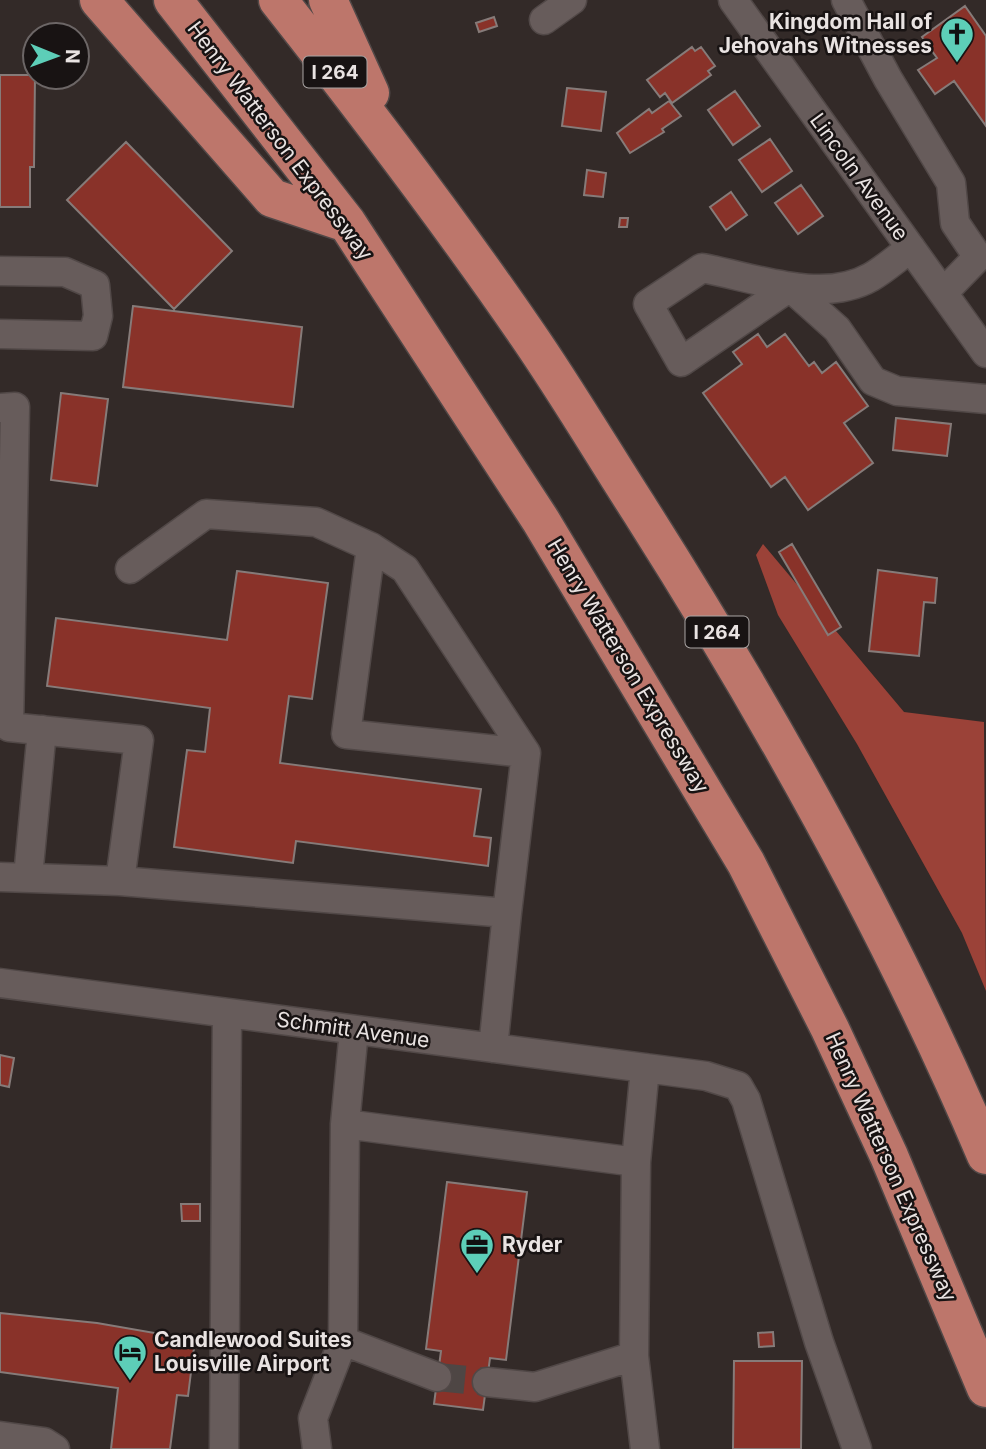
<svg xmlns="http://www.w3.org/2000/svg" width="986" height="1449" font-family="Inter,sans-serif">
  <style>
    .forest { fill: #9b4238 }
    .building { fill: #893229; stroke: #867b79; stroke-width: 2 }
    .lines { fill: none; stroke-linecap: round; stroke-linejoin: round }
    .minor-tunnel { stroke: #4e4644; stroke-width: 28; stroke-dasharray: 28 14; stroke-linecap: butt }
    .minor-casing { stroke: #514847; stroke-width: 31 }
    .highway-casing { stroke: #514847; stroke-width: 41 }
    .minor { stroke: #675c5b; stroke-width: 28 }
    .highway { stroke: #bd766b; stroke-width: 38 }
    .labels { text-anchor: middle; stroke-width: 5; stroke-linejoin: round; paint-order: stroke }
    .shield { fill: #181313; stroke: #aaa5a4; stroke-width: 2 }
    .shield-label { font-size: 19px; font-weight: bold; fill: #e9e3e2 }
    .poi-label { font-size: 21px; font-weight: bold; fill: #e9e3e2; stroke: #181313; text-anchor: start }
    .street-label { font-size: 21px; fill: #e9e3e2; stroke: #181313 }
  </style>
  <rect width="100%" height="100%" fill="#332a28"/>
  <path class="forest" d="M763,544L904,712L984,722L986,991L962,933L857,744L778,615L756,555Z"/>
  <path class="building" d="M965,6L986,36V126L954,81L935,94L918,70L937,58L922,37Z
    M494,17L497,26L479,32L476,23Z
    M692,47L695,51L701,47L715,66L708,71L711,75L672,103L665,93L660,97L647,80Z
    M0,75H35L34,167H30V207H0Z
    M567,88L606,92L601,131L562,126Z
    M735,91L760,126L733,145L708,110Z
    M669,101L681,116L662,129L664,132L630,153L617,133L649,109L652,113Z
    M770,139L792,171L762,192L739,160Z
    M126,142L232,251L174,309L67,200Z
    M587,170L606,173L603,197L584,195Z
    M801,185L823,216L798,234L775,203Z
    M731,192L747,215L726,230L710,207Z
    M620,218H628L627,227H619Z
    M133,306L302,327L293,407L123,387Z
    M758,334L767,347L785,334L809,366L814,362L822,373L836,362L868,406L844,423L873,463L808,510L785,477L771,487L703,393L742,364L733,352Z
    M61,393L108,399L97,486L51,480Z
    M896,418L951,424L947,456L893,450Z
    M792,544L841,627L828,635L779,552Z
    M878,570L937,578L935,603L924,602L919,656L869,651Z
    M237,571L328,583L312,699L289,696L280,763L481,789L474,836L491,838L488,866L296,841L293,863L174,847L187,750L205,752L210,708L47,686L56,618L227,640Z
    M0,1055L14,1058L9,1087L0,1085Z
    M447,1182L527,1192L506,1360L490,1358L483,1410L434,1404L441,1351L426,1349Z
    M181,1204H200V1221H182Z
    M0,1313L97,1323L195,1340L188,1396L177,1395L170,1449H111L118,1388L0,1372Z
    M773,1332L774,1346L759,1347L758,1333Z
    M734,1361H802L801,1449H733Z"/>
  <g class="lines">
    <path class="minor-tunnel" d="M437,1377L487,1382"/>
    <g class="minor-casing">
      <path id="minor" d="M733,0L986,353
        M846,0L888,79L951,183L955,223L978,257L943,293
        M544,20L572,0
        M0,271L65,272L95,285L98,316L93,336L0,334
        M790,287L681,362L648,304L702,268C753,277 822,305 871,277C885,269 898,257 911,248
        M790,287L837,329L873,381L897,391L986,399
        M0,408L15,407L9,727L139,740L120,881
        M371,547L346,734L526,753
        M130,569L206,514L316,522L371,547L405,569L526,753L507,913
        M0,877L120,881L507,913L493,1048
        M28,877L42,730
        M0,983L706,1076L738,1086L746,1100L819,1342L857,1449
        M645,1068L636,1162L634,1356L645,1449
        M345,1124L636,1162
        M343,1341L437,1377
        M487,1382L535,1387L634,1356
        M0,1436L44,1442L55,1449
        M224,1449L227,1013
        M317,1449L313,1418L343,1341L345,1124L354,1030"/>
    </g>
    <g class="highway-casing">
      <path id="highway" d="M99,0L272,198L347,223
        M173,0L347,223L541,521L746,863L830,1029L889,1156L986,1388
        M278,0C364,109 448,219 527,334C567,392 603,453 641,512C771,717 891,931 986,1155
        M328,0L370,93"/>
    </g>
    <use href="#minor" class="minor"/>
    <use href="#highway" class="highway"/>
  </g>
  <defs>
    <g id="church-pin" transform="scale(1.75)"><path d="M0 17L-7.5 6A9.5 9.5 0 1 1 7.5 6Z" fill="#5dceb8" stroke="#181313"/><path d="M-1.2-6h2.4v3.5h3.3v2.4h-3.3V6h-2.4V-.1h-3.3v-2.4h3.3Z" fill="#111"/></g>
    <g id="office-pin" transform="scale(1.75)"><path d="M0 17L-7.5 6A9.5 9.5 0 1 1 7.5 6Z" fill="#5dceb8" stroke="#181313"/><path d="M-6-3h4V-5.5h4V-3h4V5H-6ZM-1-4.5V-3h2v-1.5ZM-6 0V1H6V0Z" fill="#111"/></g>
    <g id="hotel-pin" transform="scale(1.75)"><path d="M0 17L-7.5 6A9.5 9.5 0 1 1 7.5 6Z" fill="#5dceb8" stroke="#181313"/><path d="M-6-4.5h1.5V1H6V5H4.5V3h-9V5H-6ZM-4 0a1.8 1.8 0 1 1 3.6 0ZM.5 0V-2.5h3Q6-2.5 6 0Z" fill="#111"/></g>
  </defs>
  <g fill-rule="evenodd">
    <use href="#church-pin" x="957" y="34"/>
    <use href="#office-pin" x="477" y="1245"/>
    <use href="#hotel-pin" x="130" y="1352"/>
  </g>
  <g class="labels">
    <g class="shield">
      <rect x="303.5" y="56.5" width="63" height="31" rx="5"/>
      <rect x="685.5" y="616.5" width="63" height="31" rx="5"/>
    </g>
    <g class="shield-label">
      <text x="335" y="79">I 264</text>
      <text x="717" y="639">I 264</text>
    </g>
    <g class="poi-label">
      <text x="932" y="29" text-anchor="end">Kingdom Hall of<tspan x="932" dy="24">Jehovahs Witnesses</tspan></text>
      <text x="502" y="1252">Ryder</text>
      <text x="154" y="1347">Candlewood Suites<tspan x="154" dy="24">Louisville Airport</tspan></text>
    </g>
    <g class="street-label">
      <text transform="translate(280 141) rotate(53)" y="7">Henry Watterson Expressway</text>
      <text transform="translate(859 177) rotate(54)" y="7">Lincoln Avenue</text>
      <text transform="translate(628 666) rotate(59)" y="7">Henry Watterson Expressway</text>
      <text transform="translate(353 1030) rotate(8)" y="7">Schmitt Avenue</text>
      <text transform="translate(891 1167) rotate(66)" y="7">Henry Watterson Expressway</text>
    </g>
  </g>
  <g transform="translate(56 56) rotate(91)"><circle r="33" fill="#181313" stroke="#6c6666" stroke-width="2"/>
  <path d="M0-5L12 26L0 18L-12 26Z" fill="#5dceb8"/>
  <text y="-10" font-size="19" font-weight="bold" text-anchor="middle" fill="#e9e3e2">N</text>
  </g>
</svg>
